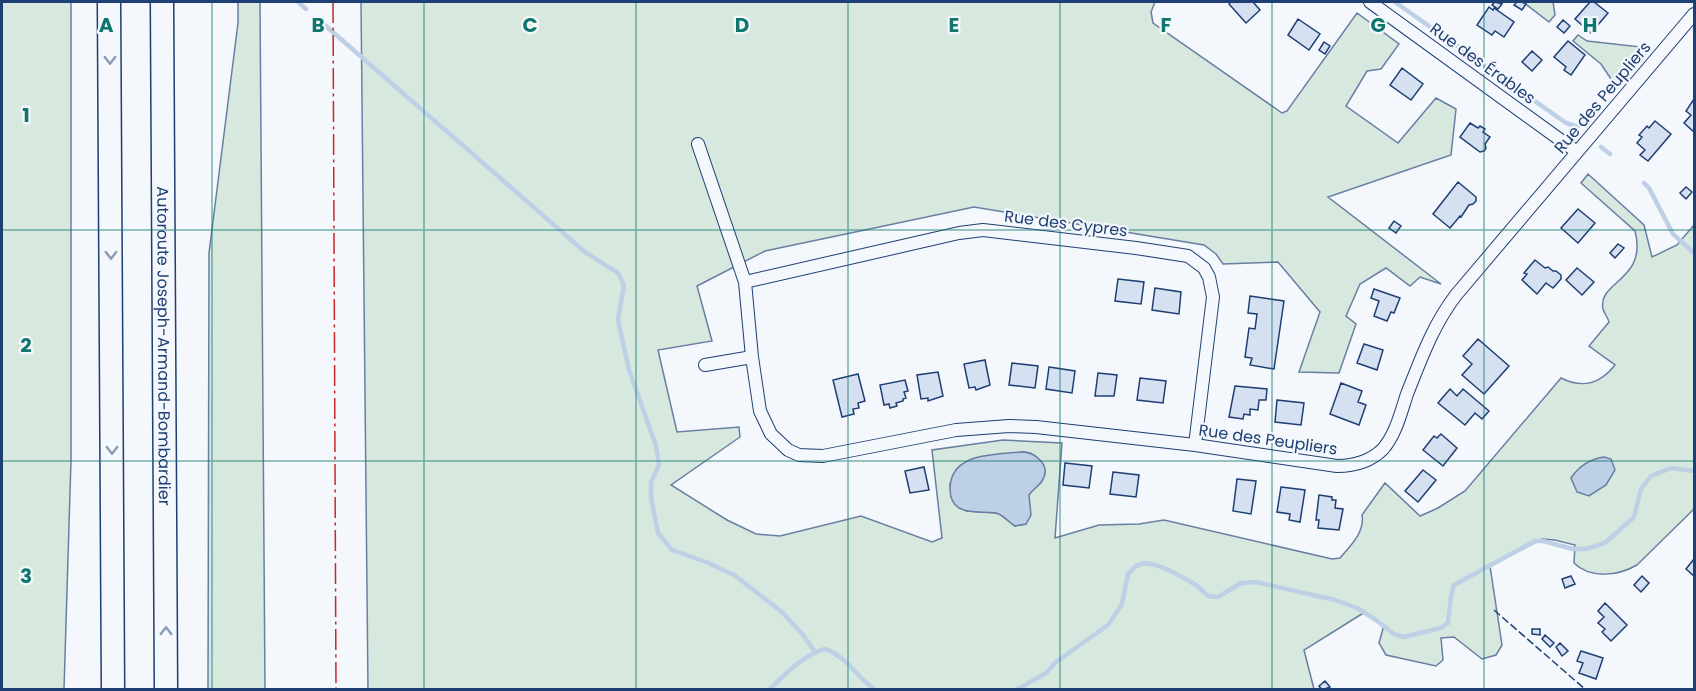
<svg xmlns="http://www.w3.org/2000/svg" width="1696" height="691" font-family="Poppins,sans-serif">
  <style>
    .green { fill: #d7e8df; stroke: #687fa3; stroke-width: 1.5; fill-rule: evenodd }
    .water { fill: #bed0e5; stroke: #687fa3; stroke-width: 1.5 }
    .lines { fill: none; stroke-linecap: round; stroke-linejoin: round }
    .stream { stroke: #bed0e5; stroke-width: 4.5 }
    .building { fill: #d5e0f0; stroke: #1d3f73; stroke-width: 1.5 }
    .street-casing { stroke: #1d3f73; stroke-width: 14 }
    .highway-casing { stroke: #1d3f73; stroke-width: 25 }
    .street { stroke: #f4f7fb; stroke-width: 12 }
    .highway { stroke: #f4f7fb; stroke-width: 22 }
    .fence { stroke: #1d3f73; stroke-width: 1.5; stroke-dasharray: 8 3; stroke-linecap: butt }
    .power { stroke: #c62828; stroke-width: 1.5; stroke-dasharray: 21 4.5 3 4.5; stroke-linecap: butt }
    .oneway { stroke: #889bb7 }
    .grid { fill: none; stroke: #0f766e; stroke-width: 1.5; stroke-opacity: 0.55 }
    .labels { text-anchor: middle; stroke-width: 4.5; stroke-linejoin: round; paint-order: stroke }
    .street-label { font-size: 16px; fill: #1d3f73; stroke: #f4f7fb }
    .grid-label { font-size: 20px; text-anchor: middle; font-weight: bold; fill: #0f766e; stroke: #f4f7fb; stroke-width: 4.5; stroke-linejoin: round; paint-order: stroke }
  </style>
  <rect width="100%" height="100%" fill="#f4f7fb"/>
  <path class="green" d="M2,2H71V460L64,689H2Z
    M238,2H260L265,689L208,690L209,253L238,23Z
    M361,2H1155L1151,12L1153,23L1282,113L1287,111L1357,13L1399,44L1381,69L1367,71L1346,106L1398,143L1436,98L1456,109L1451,155L1328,197L1441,284L1420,277L1410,286L1386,268L1360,284L1346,316L1356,324L1339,373L1299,372L1320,312L1278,262L1223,264L1216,254L1204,245L974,207L765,251L697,286L712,341L658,350L677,432L739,427L740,437L671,485L727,520L756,534L780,536L861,516L932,542L942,538L932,450L1003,440L1062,443L1055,538L1099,525L1139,524L1164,520L1332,559L1340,558C1351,545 1365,532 1362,515L1385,483L1420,516L1438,508L1465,491L1561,378C1583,389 1600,384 1615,365L1589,346L1609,322C1608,318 1604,313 1603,309C1597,281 1648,281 1635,231L1581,183L1588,174L1644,225L1652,257L1677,245L1694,225V509L1637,565C1618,576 1590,579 1574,563L1575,545L1555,540L1542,539L1490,566L1502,645L1496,655L1482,659L1454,637L1441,638L1443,660L1436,666L1386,655L1379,643L1384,625L1365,612L1304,650L1314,689H368ZM1021,452C1029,452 1033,453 1038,459C1056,480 1033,481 1029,495C1026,503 1027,515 1026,524L1015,526L998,513L966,511L951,497L950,483Z
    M1523,2H1553L1555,15L1549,22Z
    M1578,35L1587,41L1650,48L1617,88L1601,64L1573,41Z"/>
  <path class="water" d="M1021,452C1035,452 1052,465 1042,481C1039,486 1033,489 1029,495L1031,515L1026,524L1015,526C1008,522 1004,515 996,513C984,511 970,514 959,508C952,504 950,496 950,488C951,452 996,455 1021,452Z
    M1604,457L1611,459L1615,470L1606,485L1589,496L1577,492L1571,478C1579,466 1590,459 1604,457Z"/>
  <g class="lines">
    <path class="stream" d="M298,2L306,9
      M1395,2L1566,123L1578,127
      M319,20L585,252L618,273L624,285L618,319L619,325L629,370L656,446L659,465L651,482V497L658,533L672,550L706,562L734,575L782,612L803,635L815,652
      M1601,147L1610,154
      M1644,183L1649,188L1673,234L1694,253
      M769,690C785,674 803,655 825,649C846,656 857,677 875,690
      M1016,690L1046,673L1056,662L1108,625L1122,604L1128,574L1136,566L1145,563L1156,565L1173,572L1196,585L1208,596L1218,597L1241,583L1256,582L1335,600L1357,608L1376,620L1394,634L1403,637L1441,628L1448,623L1451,597L1454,585L1535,541H1543L1573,549H1586L1605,543L1634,517L1641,489L1651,476L1671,468L1694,471"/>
  </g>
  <path class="building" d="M1231,2H1253L1260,10L1246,23L1229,4Z
    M1495,2L1502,4L1498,9L1492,5Z
    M1517,2H1522L1526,4L1522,10L1514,5Z
    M1590,2H1594L1608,13L1591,33L1575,19Z
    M1489,7L1493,10L1494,8L1514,22L1504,37L1495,31L1492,35L1477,25Z
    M1298,19L1320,34L1309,50L1288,35Z
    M1563,20L1570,26L1564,33L1557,27Z
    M1568,41L1585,55L1571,75L1564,70L1566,67L1554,57Z
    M1324,42L1330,46L1325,54L1319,50Z
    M1532,51L1542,60L1532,71L1522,62Z
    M1402,68L1423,84L1411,100L1390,85Z
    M1694,99V132L1684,123L1691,115L1686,111Z
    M1655,121L1671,134L1648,161L1640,155L1645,150L1637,143L1642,137L1639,135L1647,126L1649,128Z
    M1470,123L1478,128L1480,126L1485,129L1483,132L1490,137L1485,144L1486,148L1484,151L1480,152L1460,137Z
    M1458,182L1476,197V201L1473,204L1469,205L1461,217L1460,216L1450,228L1433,214Z
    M1686,187L1692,192L1686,199L1680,193Z
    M1578,209L1595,223L1578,243L1561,228Z
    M1394,221L1401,226L1396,233L1389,228Z
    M1618,244L1624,248L1615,258L1610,253Z
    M1535,260L1545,268L1548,267L1553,271H1556L1561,275V279L1553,288L1546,283L1537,294L1522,280L1527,274L1524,273Z
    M1577,268L1594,282L1582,295L1566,280Z
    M1118,279L1144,282L1141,304L1115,301Z
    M1155,288L1181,292L1179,314L1152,310Z
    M1374,289L1400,298L1394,313L1391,312L1387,321L1374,316L1379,301L1371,298Z
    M1250,296L1284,301L1274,369L1250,365L1252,358L1245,357L1249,328L1255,329L1257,314L1248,313Z
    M1478,339L1509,366L1484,394L1462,375L1472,364L1463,356Z
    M1364,344L1383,350L1377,370L1357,363Z
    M985,360L990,385L976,390L975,387L969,388L964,364Z
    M1012,363L1038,366L1035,388L1009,385Z
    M1049,367L1075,371L1072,393L1046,389Z
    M938,372L943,396L928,401V398L921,399L917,375Z
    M1098,373L1117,375L1114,396H1095Z
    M858,374L865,401L858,403L859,408L853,409L854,414L842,417L833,380Z
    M1140,378L1166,381L1163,403L1137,400Z
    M905,380L908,391L904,392L906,398L903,399V401L896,403L897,406L890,408L889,404L884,405L880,385Z
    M1341,383L1362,391L1358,402L1366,405L1359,425L1330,414Z
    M1235,386L1267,389L1266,400H1259L1258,410L1250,409V415L1244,414L1243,419L1229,417Z
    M1450,389L1457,396L1463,389L1489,411L1482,419L1475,413L1465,425L1438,403Z
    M1277,400L1304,403L1301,425L1275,422Z
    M1441,434L1457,448L1443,466L1423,450L1434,436L1437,438Z
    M1065,463L1092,466L1089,488L1063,485Z
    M924,467L929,490L910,493L905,471Z
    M1423,470L1436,480L1418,502L1405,491Z
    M1113,472L1139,475L1136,497L1110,494Z
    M1237,479L1256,481L1251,514L1233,511Z
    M1281,487L1305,490L1300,522L1289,520L1290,514L1277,512Z
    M1319,495L1332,497V500H1336L1335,508L1343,509L1339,530L1318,528L1319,520H1316Z
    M1694,559V576L1686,569Z
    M1571,576L1575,584L1565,588L1562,579Z
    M1642,576L1649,583L1641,592L1634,585Z
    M1605,603L1627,625L1611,641L1602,632L1605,629L1598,623L1604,617L1598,611Z
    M1532,629H1540V635L1532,634Z
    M1545,635L1554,643L1550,647L1542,639Z
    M1560,643L1568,651L1562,656L1556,647Z
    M1581,651L1603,658L1596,679L1579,673L1583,663L1577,661Z
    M1325,681L1330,687L1322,690L1319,686Z"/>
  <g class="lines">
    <g class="street-casing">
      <path id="street" d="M1370,2L1577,152
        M698,144L745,282L752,357L760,411L771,434L788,450L799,455L823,456L956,430L1009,426L1036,427L1195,445L1337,466C1354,466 1370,462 1383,449C1396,434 1401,412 1407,394C1421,359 1433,325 1456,295L1694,14
        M745,282L959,233L983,230L1136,248L1188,256L1204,268L1209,277L1213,297L1195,445
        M705,365L752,357"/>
    </g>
    <g class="highway-casing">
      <g id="highway">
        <path d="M109,2L113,690"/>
        <path id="s1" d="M162,2L166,690"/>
      </g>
    </g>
    <use href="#street" class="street"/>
    <use href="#highway" class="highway"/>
    <path class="fence" d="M1494,610L1586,690"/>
    <path class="power" d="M333,2L336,690"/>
  </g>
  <defs><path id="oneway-chevron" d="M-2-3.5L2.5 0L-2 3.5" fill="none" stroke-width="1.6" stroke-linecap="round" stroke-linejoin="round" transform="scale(1.5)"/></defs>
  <g class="oneway">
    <use href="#oneway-chevron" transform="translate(110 60) rotate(90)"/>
    <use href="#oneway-chevron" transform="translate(111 255) rotate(90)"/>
    <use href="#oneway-chevron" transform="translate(112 450) rotate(90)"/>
    <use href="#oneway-chevron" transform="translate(166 631) rotate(-90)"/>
  </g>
  <path class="grid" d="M212,2V690M424,2V690M636,2V690M848,2V690M1060,2V690M1272,2V690M1484,2V690M2,230H1694M2,461H1694"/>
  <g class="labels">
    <g class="street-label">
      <text transform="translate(1483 63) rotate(36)" y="6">Rue des Érables</text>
      <text transform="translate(1602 97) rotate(-50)" y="6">Rue des Peupliers</text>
      <text transform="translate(1066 223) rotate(7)" y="6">Rue des Cypres</text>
      <text dy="6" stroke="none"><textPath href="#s1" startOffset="344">Autoroute Joseph-Armand-Bombardier</textPath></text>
      <text transform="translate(1268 439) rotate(8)" y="6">Rue des Peupliers</text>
    </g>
  </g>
  <g class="grid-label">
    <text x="106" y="32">A</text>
    <text x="318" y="32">B</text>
    <text x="530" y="32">C</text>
    <text x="742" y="32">D</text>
    <text x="954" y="32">E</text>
    <text x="1166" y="32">F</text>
    <text x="1378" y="32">G</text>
    <text x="1590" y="32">H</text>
    <text x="26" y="122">1</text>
    <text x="26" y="352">2</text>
    <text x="26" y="583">3</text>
  </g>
  <rect width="1696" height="691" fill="none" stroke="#1d3f73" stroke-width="6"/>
</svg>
